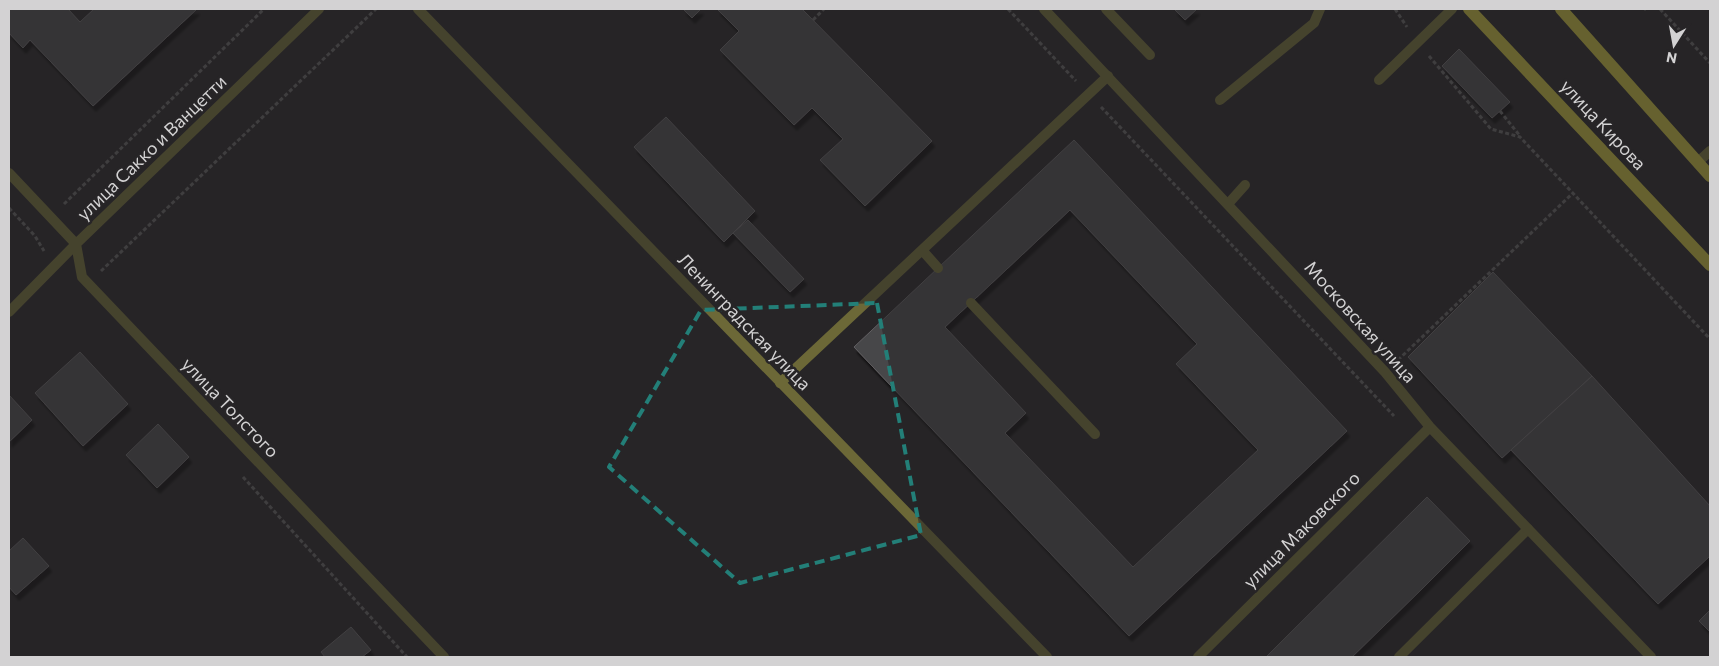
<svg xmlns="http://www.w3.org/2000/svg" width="1719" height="666" font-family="Commissioner,sans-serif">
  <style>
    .building { fill: #474648; stroke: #626063; fill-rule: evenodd; filter: url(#shadow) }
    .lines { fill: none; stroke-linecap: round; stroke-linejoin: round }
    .path { stroke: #5e5d5e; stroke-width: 3; stroke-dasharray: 4 2.5; stroke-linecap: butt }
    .lane { stroke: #6c6837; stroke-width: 10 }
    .street { stroke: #6c6837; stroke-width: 10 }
    .primary { stroke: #b4ab3a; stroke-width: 12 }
    .marked { fill: none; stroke: #237f78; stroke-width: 4; stroke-dasharray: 10 6; stroke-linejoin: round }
    .labels { text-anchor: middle; stroke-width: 5; stroke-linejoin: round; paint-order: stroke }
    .street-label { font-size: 18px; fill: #d3d2d3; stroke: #272527 }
  </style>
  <defs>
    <filter id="shadow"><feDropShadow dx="3" dy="5.5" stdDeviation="1" flood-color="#0009"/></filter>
  </defs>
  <rect width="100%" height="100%" fill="#272527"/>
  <path class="building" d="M9,9H68L80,22L94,9H197L93,106L30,40L23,48L9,33Z
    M683,9H701L692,18Z
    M717,9H802L932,141L865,206L820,160L843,139L812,108L794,125L720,50L739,31Z
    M1174,9H1197L1185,20Z
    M1459,49L1510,102L1492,118L1442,66Z
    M666,117L755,211L724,242L634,147Z
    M1074,140L1347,431L1129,636L854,347ZM1070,210L1197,344L1176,364L1258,450L1133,567L1005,433L1026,413L945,327Z
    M748,220L804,279L790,292L733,233Z
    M1493,272L1592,376L1502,458L1408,357Z
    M80,352L128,404L83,446L35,393Z
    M1592,376L1710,506V556L1658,604L1511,450Z
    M9,395L32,420L9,442Z
    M158,424L189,457L157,488L126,455Z
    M1427,497L1470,541L1423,588L1352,657H1266Z
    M23,538L49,566L16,595L9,587V551Z
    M1710,610V632L1699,621Z
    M351,627L371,650L362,657H325L321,652Z"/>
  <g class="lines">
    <path class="path" d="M1008,9L1076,81
      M1395,9L1407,27
      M1644,9H1646
      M1660,9L1710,63
      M813,20L824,9
      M1429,56L1491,129L1520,137L1710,339
      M1101,107L1394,416
      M1500,111L1520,136
      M64,204L264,9
      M9,208L35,236L44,251
      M101,271L376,9
      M1398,360L1573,193
      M243,477L407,657"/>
    <path class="lane" d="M1106,9L1150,55
      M1379,80L1452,9
      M1220,100L1314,23L1320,9
      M1698,162L1710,151
      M1228,204L1245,185
      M938,268L922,250L1108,76
      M971,303L1095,434
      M780,383L922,250
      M1399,657L1528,529"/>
    <path class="street" d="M418,9L1047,657
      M1044,9L1385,372L1430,427L1651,657
      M9,173L76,244L82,277L444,657
      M9,312L76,244L319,9
      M1198,657L1430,427"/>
    <path class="primary" d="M1469,9L1710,265
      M1561,9L1710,176"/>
  </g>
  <path d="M0 0H1719V666H0ZM877,303L921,535L740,583L609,467L701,310Z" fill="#272527" fill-opacity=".55" fill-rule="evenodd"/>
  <path class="marked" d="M877,303L921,535L740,583L609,467L701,310Z"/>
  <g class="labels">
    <g class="street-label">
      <text transform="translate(1603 125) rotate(47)" y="6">улица Кирова</text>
      <text transform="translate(152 148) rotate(-44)" y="6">улица Сакко и Ванцетти</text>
      <text transform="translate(744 322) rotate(46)" y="6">Ленинградская улица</text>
      <text transform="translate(1360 322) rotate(48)" y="6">Московская улица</text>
      <text transform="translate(230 408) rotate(46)" y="6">улица Толстого</text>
      <text transform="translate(1302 530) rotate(-45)" y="6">улица Маковского</text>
    </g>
  </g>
  <rect width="1719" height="666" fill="none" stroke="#d3d2d3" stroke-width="20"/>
  <g transform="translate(1674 45) rotate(191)" stroke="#272527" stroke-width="4" paint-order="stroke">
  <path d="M0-4L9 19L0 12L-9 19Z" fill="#d3d2d3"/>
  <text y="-8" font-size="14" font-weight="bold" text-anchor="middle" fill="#d3d2d3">N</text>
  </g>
</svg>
